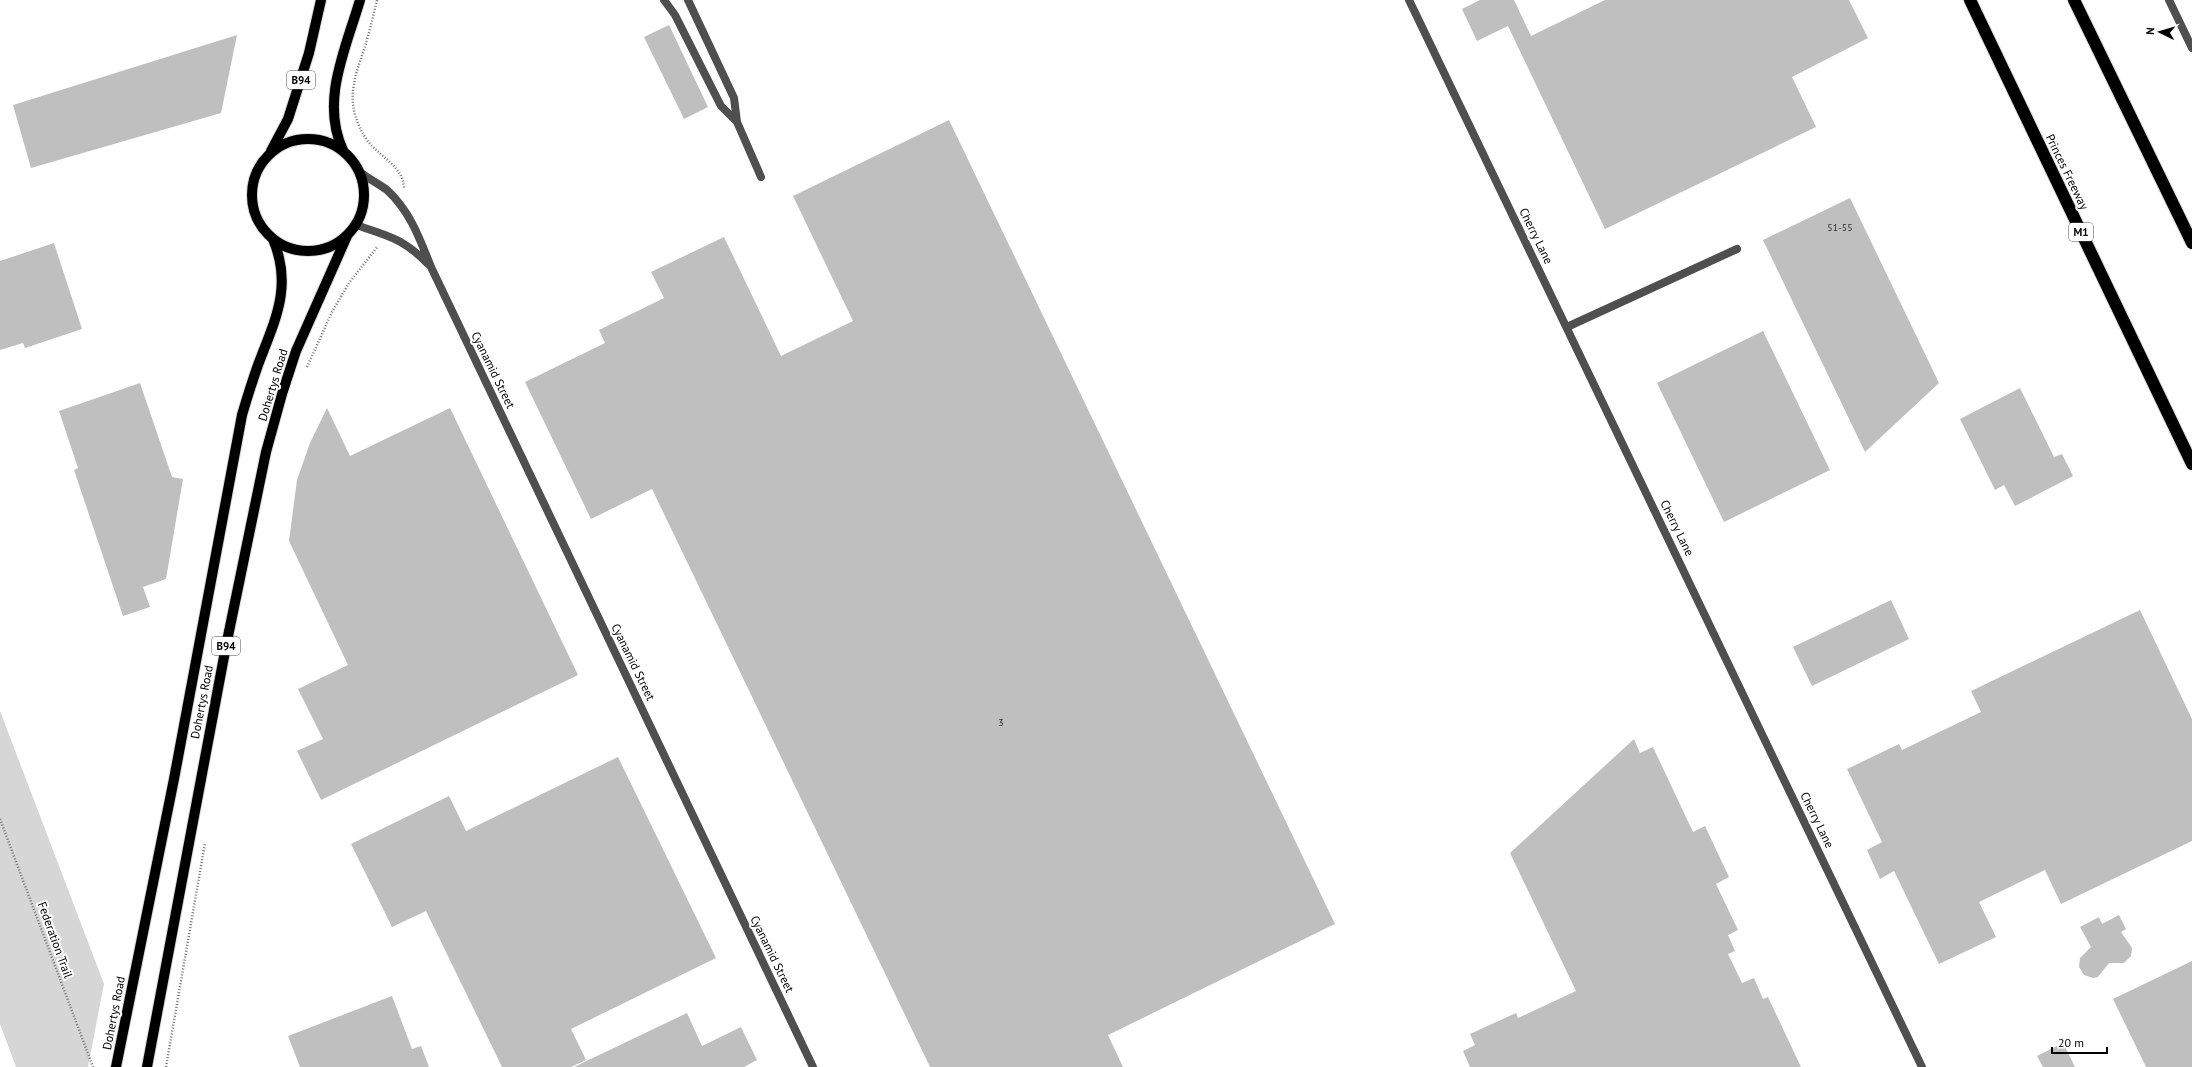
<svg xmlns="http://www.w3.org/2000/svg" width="2192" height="1067" font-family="'PT Sans',sans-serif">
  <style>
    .green { fill: #d6d6d6 }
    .building { fill: #bfbfbf }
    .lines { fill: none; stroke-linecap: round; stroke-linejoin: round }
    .primary-casing { stroke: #dbdbdb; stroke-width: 12 }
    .motorway-casing { stroke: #dbdbdb; stroke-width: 14 }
    .path { stroke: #717171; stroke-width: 2.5; stroke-dasharray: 1 2; stroke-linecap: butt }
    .service { stroke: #4f4f4f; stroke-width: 8 }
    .minor { stroke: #4f4f4f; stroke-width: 8 }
    .tertiary { stroke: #4f4f4f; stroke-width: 8 }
    .primary { stroke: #000; stroke-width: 10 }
    .motorway { stroke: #000; stroke-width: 12 }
    .labels { text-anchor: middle; stroke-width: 4; stroke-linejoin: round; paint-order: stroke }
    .number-label { font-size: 10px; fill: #303030 }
    .shield { fill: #fff; stroke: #4c4c4c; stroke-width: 1 }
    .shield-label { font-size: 11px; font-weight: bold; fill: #000 }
    .street-label { font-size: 12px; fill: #000; stroke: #fff }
  </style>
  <rect width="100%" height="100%" fill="#fff"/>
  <path class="green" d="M0,711L104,984L88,1067H16L0,1024Z"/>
  <path class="building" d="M1480,0H1514L1531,36L1605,0H1849L1868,38L1792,77L1816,127L1605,229L1508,26L1477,41L1462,9Z
    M669,25L708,107L684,119L644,37Z
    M237,35L221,113L31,168L13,105Z
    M949,120L1335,924L1108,1035L1123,1067H930L652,489L591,519L525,382L605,343L599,330L664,298L651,272L724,237L781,356L853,321L793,196Z
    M1850,198L1939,383L1865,452L1763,240Z
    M54,243L82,329L25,348L23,343L0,350V261Z
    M1763,331L1830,470L1724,522L1657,383Z
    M140,383L172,477L183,479L166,579L143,587L150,607L123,616L74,470L78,468L59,411Z
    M2020,388L2054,457L2062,454L2073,476L2015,506L2004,485L1995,490L1960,419Z
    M327,408L350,456L450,408L578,675L321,800L297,751L323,739L298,689L348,665L289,541L297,480L310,443Z
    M1891,600L1909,639L1812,686L1793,647Z
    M2140,610L2192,719V841L2061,904L2045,870L1979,902L1996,937L1939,964L1894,871L1880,879L1867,850L1882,842L1847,769L1899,744L1902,750L1981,712L1971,691Z
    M1634,739L1640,753L1653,747L1693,832L1705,826L1729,877L1716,884L1738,930L1728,935L1735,951L1728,954L1742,983L1754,978L1763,999L1768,997L1801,1067H1470L1463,1051L1475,1045L1470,1034L1516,1013L1518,1018L1576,991L1510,853Z
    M618,757L716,958L571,1029L586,1060L571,1067H502L426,911L392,927L351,844L449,796L466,831Z
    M2119,915L2126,929L2121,932L2132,948L2131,956L2124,963H2109L2098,977L2093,978L2084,975L2079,967L2080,958L2091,947L2080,927L2099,917L2102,924Z
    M2192,961V1067H2146L2113,999Z
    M392,996L412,1049L421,1046L429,1067H300L288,1036Z
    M687,1013L702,1046L741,1027L757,1060L744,1067H574Z
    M2063,1043L2075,1067H2043L2037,1056Z"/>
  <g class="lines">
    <g class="primary-casing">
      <path id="primary" d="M252 195a56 56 0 1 1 112 0a56 56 0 1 1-112 0Z
        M343,150C320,101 346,48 360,0
        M271,151L288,119L309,53L321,0
        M116,1067L174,779L242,415C247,398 252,382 258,365C275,320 293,287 273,239
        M147,1067L226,646L266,452L282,394L296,351L347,236"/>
    </g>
    <g class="motorway-casing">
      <path id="motorway" d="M1970,0L2192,464
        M2074,0L2192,243"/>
    </g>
    <path class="path" d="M377,0C373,17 369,34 364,50C352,83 345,107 367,140C379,157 404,166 404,189
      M307,367L332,312L349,283L378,246
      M0,819L93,1067
      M166,1067L205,843"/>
    <path class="service" d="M664,0L675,15L721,106L737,122
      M688,0L734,98L737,122L761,177
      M2169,0L2192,48
      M1567,327L1737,249"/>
    <path class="minor" d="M361,173C369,179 379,184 387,190C410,211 420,239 431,267L813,1067
      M356,225C388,236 403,238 428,264"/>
    <path class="tertiary" d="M1409,0L1922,1067"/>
    <use href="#primary" class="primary"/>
    <use href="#motorway" class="motorway"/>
  </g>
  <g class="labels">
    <g class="number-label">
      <text x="1840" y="231">51-55</text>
      <text x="1001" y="726">3</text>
    </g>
    <g class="shield">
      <rect x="287" y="71" width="28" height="18" rx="3"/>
      <rect x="2069" y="223" width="24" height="18" rx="3"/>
      <rect x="212" y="637" width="28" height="18" rx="3"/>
    </g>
    <g class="shield-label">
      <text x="301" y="84">B94</text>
      <text x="2081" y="236">M1</text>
      <text x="226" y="650">B94</text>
    </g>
    <g class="street-label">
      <text transform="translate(2067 172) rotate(64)" y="4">Princes Freeway</text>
      <text transform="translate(1536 236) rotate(64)" y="4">Cherry Lane</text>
      <text transform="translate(493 370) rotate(64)" y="4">Cyanamid Street</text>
      <text transform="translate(273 385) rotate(-73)" y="4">Dohertys Road</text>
      <text transform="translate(1677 528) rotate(64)" y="4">Cherry Lane</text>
      <text transform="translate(633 662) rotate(64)" y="4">Cyanamid Street</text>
      <text transform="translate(202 702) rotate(-79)" y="4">Dohertys Road</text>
      <text transform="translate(1817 820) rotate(64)" y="4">Cherry Lane</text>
      <text transform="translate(55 940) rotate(70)" y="4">Federation Trail</text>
      <text transform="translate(772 954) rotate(64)" y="4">Cyanamid Street</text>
      <text transform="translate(114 1013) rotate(-79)" y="4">Dohertys Road</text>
    </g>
  </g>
  <g transform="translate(2160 32) rotate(275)" stroke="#ffffff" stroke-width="3" paint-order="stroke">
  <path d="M0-3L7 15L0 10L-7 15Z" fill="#000000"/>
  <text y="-6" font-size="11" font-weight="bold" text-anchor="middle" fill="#000000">N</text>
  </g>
  <path d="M2052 1047v6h55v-6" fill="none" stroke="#000000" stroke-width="2"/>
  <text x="2058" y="1047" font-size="12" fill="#000000" stroke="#ffffff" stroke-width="3" paint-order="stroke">20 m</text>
</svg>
